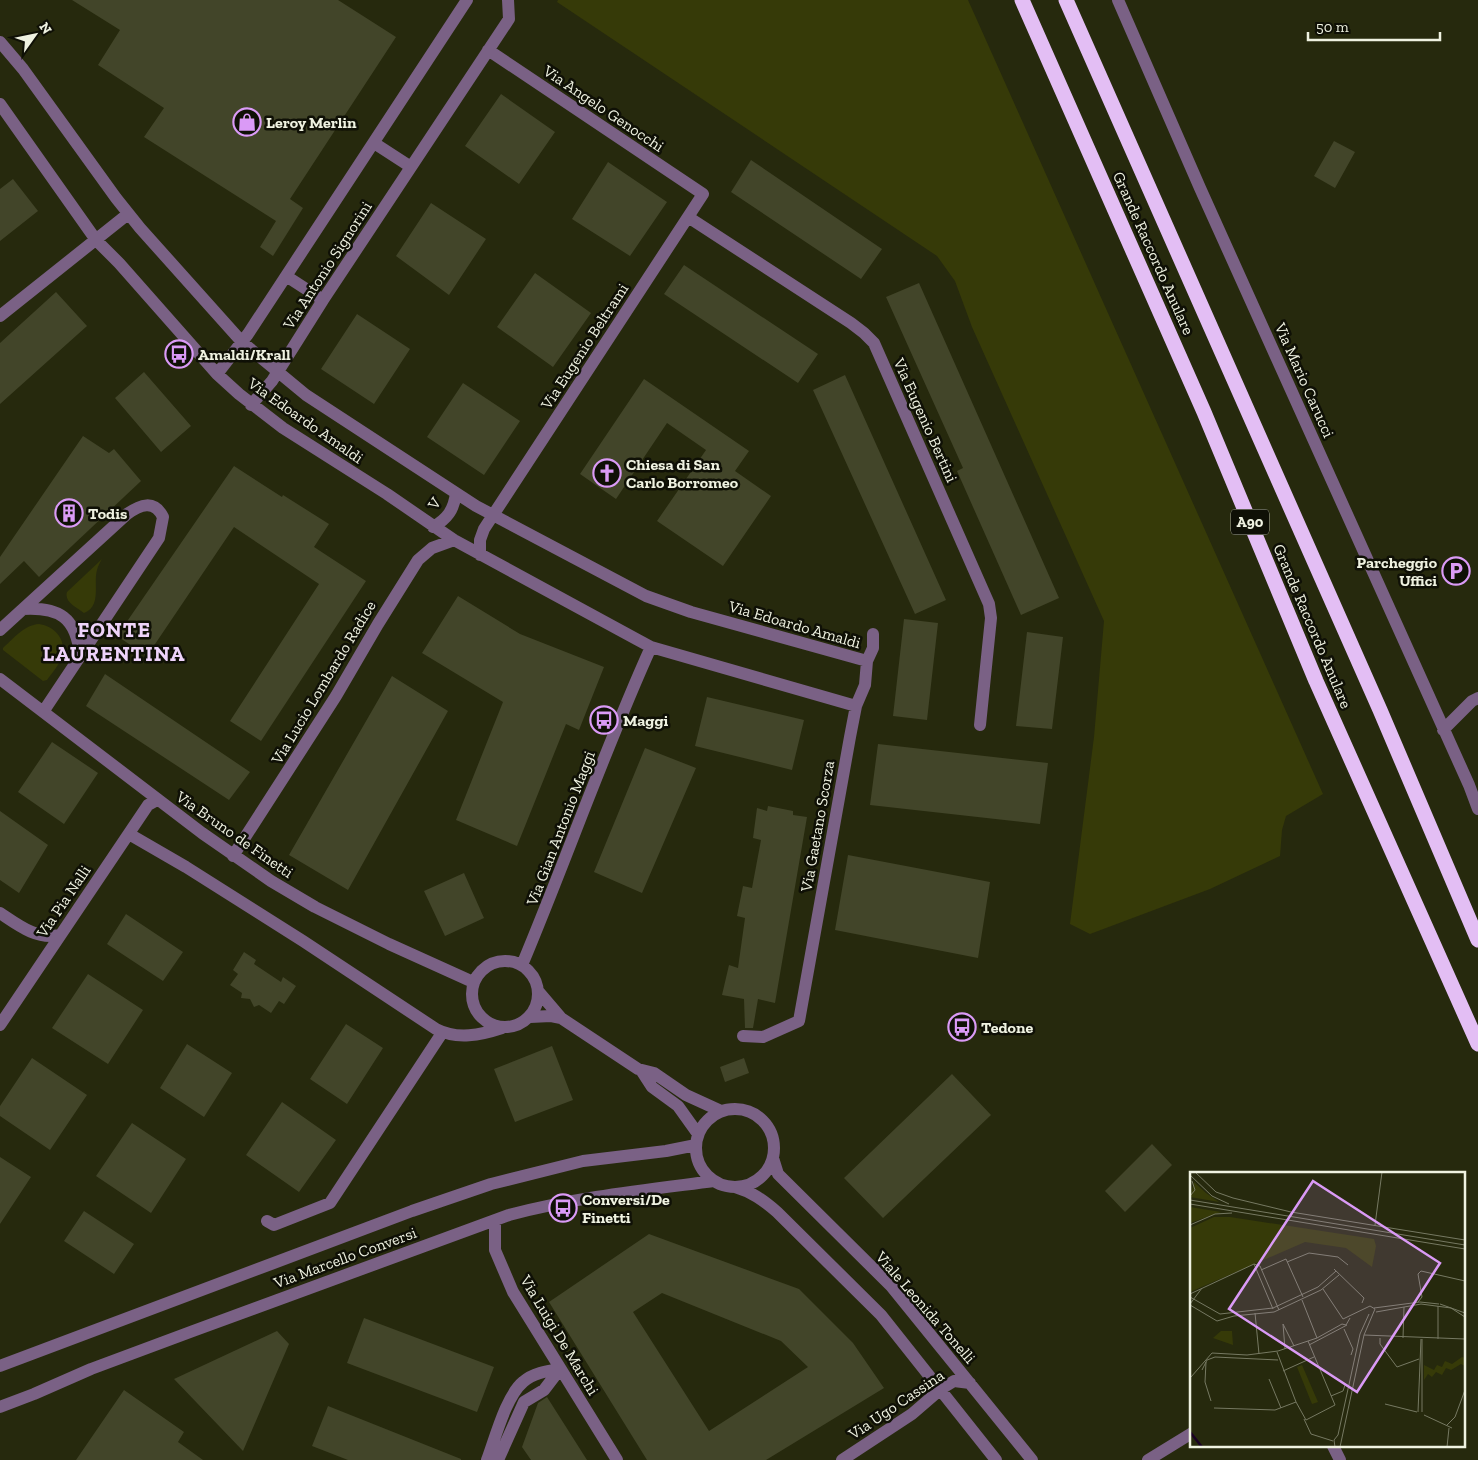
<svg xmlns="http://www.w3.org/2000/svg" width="1478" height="1460" font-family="'Zilla Slab',serif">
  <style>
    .green { fill: #363a08 }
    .building { fill: #424529; fill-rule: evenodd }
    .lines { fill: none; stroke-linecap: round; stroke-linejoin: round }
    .street { stroke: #7a6185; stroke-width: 12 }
    .highway { stroke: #e3bef4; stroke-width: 15 }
    .labels { text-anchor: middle; stroke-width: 5; stroke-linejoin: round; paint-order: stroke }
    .shield { fill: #0f1006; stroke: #acae9f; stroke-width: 1 }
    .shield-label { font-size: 15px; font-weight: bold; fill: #eff2e1 }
    .street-label { font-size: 16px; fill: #eff2e1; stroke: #0f1006 }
    .poi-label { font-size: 16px; font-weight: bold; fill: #eff2e1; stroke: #0f1006; text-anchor: start }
    .district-label { font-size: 21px; font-weight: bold; letter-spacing: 1px; fill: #eed3fa; stroke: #0f1006 }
    .inset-river { fill: none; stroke: #190023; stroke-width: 2.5 }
    .inset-road { fill: none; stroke: #767962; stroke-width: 1 }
    .view { fill: #da9af6; fill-opacity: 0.15; stroke: #da9af6; stroke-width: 2.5 }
    .inset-edge { fill: none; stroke: #eff2e1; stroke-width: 2.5 }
  </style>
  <rect width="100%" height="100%" fill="#26290d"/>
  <path class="green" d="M558,0H968L1323,794L1286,816L1282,830L1280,856L1210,889L1090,934L1070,924L1094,737L1104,621L972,327L955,281L937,256L557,2Z
    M102,559C100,562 98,566 97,570C93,584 102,606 84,613C76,607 64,602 67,592Z
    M39,624C54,626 67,639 62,656C60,664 52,673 47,680L43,681L3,650V648C14,638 24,625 39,624Z"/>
  <path class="building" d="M72,0H338L396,37L290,199L303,208L273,256L260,247L276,221L144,137L164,108L98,65L120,30Z
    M501,94L555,132L519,184L465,146Z
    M1334,141L1355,152L1335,188L1314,176Z
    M751,160L882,249L861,279L731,192Z
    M608,162L667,202L630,256L572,219Z
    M13,179L38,211L0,241V189Z
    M431,203L486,239L449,295L396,256Z
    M684,265L818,354L798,383L664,294Z
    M535,273L591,313L553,367L497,327Z
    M919,283L1059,598L1021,615L957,471L963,468L886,297Z
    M56,292L87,326L0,404V343Z
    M357,314L410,349L374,404L321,369Z
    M144,372L191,426L161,452L115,398Z
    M845,375L946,600L915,614L813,390Z
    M644,379L749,451L735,471L771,496L723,566L657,521L706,450L667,423L616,499L580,474Z
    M463,383L520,421L484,475L427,437Z
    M83,436L109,453L114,449L141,481L39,577L24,561L0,584V557Z
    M234,466L282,497L283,495L329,524L314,547L366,581L261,741L230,721L319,584L234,527L147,656L117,636Z
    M458,596L520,634L604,667L579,730L566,724L517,846L456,820L503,702L422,653Z
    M904,619L938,623L927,720L893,716Z
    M1027,632L1063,637L1052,729L1016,726Z
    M105,674L250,772L229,800L86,706Z
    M392,676L448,711L348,890L289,855Z
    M707,697L804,720L792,770L695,746Z
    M52,742L98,773L64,824L18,792Z
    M878,744L1048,763L1040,824L870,805Z
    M645,748L696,768L642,893L594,872Z
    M768,806L793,811V815L807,817L775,1003L758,999L753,1028H745L744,999L722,995L729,965L738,968L745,918L737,916L743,886L752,888L761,840L753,838L757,808L767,811Z
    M0,811L48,845L19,893L0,880Z
    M848,855L990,882L978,958L835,930Z
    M464,873L484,918L445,936L424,891Z
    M126,914L183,952L163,981L107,944Z
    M244,952L256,960L254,964L281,982L283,977L296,986L284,1004L279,1001L271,1013L259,1005L254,1007L250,999L241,998L242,993L230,985L238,974L233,970Z
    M88,974L143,1010L108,1064L52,1028Z
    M346,1024L383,1048L347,1104L310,1079Z
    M187,1044L232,1073L204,1117L160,1088Z
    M552,1046L573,1100L515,1122L494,1069Z
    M32,1058L87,1095L50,1150L0,1116V1106Z
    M744,1058L749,1073L725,1082L720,1067Z
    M952,1074L991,1115L883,1218L844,1178Z
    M282,1102L336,1140L299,1192L246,1155Z
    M132,1123L186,1159L151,1213L96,1176Z
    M1152,1144L1172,1165L1125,1212L1105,1191Z
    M0,1157L31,1177L0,1224Z
    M84,1211L134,1244L114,1274L64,1241Z
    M649,1234L799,1289L853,1343L884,1388L766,1460H647L549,1302ZM662,1293L781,1341L808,1367L709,1431L633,1312Z
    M364,1318L494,1367L477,1412L347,1363Z
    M277,1331L289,1344L243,1451L174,1379Z
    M124,1390L184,1432L178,1442L203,1460H76Z
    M547,1397L587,1460H531L522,1447L538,1403Z
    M328,1406L461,1459V1460H348L312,1446Z"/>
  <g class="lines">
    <path class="street" d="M1118,0L1200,188L1469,785L1478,809
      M0,42L23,69L116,198L140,228L242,342L306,395L476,506L646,596L691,612L867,661
      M0,104L96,240L119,263L217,374L239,394L283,428L387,494L454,540L638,640L651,647L856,706
      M374,143L411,167
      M688,217L851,323L864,333L874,343L989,604L991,618L980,725
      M286,276L323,300
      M0,316L128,214
      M217,374L248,334L467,0
      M251,405L272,381L323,300L509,19L508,0
      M433,527C447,519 454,510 456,493
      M480,555V540L484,529L703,194L488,50
      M23,609C59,607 76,617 80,655
      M0,630L127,514C140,505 154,499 163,517L159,538L43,712
      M0,679L202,833L271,881L315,907L389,944L473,982
      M1443,730L1472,701L1478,698
      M129,834L186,867L303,941L436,1029C457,1040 481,1035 502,1028
      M233,856L336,696L378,624L418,560L432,548L454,540
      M0,913C18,925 37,940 59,935
      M472 994a33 33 0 1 1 66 0a33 33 0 1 1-66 0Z
      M522,965C566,860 604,751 651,647
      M538,991L561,1018L638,1069L654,1073L686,1095L721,1111
      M530,1017L551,1016L561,1018
      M0,1025L148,805L157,800
      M743,1036L763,1037L799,1021L850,737L856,706L865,685L867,661L873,648V634
      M641,1070L652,1087L678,1106L698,1134
      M696 1148a39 39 0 1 1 78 0a39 39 0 1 1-78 0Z
      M773,1158L778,1174L891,1286L1032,1460
      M735,1187C752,1192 763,1200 777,1212L881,1315L996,1460
      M495,1220V1250L513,1292L617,1460
      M267,1221L274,1225L330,1203L442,1033
      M0,1366L412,1211L491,1184L583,1161L666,1151L696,1145
      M0,1407L34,1394L91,1369L193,1331L509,1215C577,1197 645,1190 714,1181
      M1333,1446L1340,1460
      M487,1460C495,1439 506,1396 523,1382C533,1373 547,1371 560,1369
      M498,1460L524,1402L544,1390L560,1369
      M842,1460L912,1414L941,1389L954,1381L970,1383
      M1148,1460L1192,1433"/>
    <path class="highway" d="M1022,0L1204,412L1316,681L1478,1044
      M1066,0L1380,710L1478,940"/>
  </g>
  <defs>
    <g id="shop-ring" transform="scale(1.4375)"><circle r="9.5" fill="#0f1006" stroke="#da9af6" stroke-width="1.5"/><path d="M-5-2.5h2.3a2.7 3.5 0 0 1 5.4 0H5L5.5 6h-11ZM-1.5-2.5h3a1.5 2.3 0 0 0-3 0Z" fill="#da9af6"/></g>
    <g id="bus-ring" transform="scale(1.4375)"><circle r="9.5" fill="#0f1006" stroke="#da9af6" stroke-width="1.5"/><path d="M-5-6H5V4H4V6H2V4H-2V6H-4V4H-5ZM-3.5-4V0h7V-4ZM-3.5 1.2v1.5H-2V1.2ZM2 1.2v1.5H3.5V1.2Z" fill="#da9af6"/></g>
    <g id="church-ring" transform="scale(1.4375)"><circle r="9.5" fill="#0f1006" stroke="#da9af6" stroke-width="1.5"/><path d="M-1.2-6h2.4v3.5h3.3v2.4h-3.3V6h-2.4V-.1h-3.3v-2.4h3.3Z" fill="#da9af6"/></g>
    <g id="building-ring" transform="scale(1.4375)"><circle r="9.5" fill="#0f1006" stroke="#da9af6" stroke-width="1.5"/><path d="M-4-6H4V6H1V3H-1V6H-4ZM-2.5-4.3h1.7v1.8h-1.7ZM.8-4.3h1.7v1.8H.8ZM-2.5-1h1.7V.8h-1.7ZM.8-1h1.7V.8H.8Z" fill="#da9af6"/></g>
    <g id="parking-ring" transform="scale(1.4375)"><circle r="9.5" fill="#0f1006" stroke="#da9af6" stroke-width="1.5"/><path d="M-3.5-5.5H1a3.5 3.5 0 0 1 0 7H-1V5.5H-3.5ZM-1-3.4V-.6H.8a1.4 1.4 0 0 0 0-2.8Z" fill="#da9af6"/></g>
  </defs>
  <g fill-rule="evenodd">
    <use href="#shop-ring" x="247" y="122"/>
    <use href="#bus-ring" x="179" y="354"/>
    <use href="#church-ring" x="607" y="473"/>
    <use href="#building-ring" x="69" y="513"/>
    <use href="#parking-ring" x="1456" y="571"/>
    <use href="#bus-ring" x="604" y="720"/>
    <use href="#bus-ring" x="962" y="1027"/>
    <use href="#bus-ring" x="563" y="1208"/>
  </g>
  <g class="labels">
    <rect class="shield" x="1231" y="509.5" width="38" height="25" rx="4"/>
    <g class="shield-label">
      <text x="1250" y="527">A90</text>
    </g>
    <g class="street-label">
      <text transform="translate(604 108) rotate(34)" y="6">Via Angelo Genocchi</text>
      <text transform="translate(1154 253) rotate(66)" y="6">Grande Raccordo Anulare</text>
      <text transform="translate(327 265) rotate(-57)" y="6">Via Antonio Signorini</text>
      <text transform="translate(584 346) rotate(-57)" y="6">Via Eugenio Beltrami</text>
      <text transform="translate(1305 380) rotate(66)" y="6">Via Mario Carucci</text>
      <text transform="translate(306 420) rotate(35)" y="6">Via Edoardo Amaldi</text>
      <text transform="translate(926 420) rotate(66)" y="6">Via Eugenio Bertini</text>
      <text transform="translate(434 503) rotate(-56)" y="6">V</text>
      <text transform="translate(795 624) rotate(16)" y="6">Via Edoardo Amaldi</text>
      <text transform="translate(1313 626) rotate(67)" y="6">Grande Raccordo Anulare</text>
      <text transform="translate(323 682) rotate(-59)" y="6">Via Lucio Lombardo Radice</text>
      <text transform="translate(817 826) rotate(-80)" y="6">Via Gaetano Scorza</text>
      <text transform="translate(560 828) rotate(-69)" y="6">Via Gian Antonio Maggi</text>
      <text transform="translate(235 834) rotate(35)" y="6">Via Bruno de Finetti</text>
      <text transform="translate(63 901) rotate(-56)" y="6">Via Pia Nalli</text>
      <text transform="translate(345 1257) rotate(-20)" y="6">Via Marcello Conversi</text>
      <text transform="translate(926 1307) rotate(49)" y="6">Viale Leonida Tonelli</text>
      <text transform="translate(560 1335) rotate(59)" y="6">Via Luigi De Marchi</text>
      <text transform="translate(896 1404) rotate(-34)" y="6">Via Ugo Cassina</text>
    </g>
    <g class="poi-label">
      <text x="266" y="128">Leroy Merlin</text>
      <text x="198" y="360">Amaldi/Krall</text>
      <text x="626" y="470">Chiesa di San<tspan x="626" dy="18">Carlo Borromeo</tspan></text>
      <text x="88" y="519">Todis</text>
      <text x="1437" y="568" text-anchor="end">Parcheggio<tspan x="1437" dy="18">Uffici</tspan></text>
      <text x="623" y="726">Maggi</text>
      <text x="981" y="1033">Tedone</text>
      <text x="582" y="1205">Conversi/De<tspan x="582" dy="18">Finetti</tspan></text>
    </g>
    <g class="district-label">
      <text x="114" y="637">FONTE<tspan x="114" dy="24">LAURENTINA</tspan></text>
    </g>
  </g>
  <g transform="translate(1190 1172)">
    <rect width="275" height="275" fill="#26290d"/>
    <path d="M4,10L16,21L29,30L0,25ZM0,35L31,40L0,51ZM24,45H40L184,67L186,74L182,95L156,76L115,70L0,120V56ZM31,159H42L43,173L23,166ZM272,185L275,186V194L271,192L261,198L256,196L252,203L246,200L242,205L238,202L234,208V193L244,198L247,193L252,195L255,189L262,192ZM112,193L128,230L122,232L107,195Z" fill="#363a08"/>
    <path class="inset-river" d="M0,260L12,275"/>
    <path class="inset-road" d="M5,0L26,20L43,26L101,40L275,68M0,3L22,24L39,32M0,24L5,18L2,9M0,28L275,73M0,32L275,77M0,53L25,42L42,41M185,53L192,0M97,90L119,81L148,85L158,93M64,92L70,94L89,138M64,92L83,137M144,97L174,126L172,131M71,98L96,87L113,125M133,117L153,147M0,122L64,92M0,125L30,142L83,136L128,115L146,99M112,128L127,166M228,130L232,125L228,102L231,99L275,109M0,132L12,116M250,132L275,141M0,133L27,149L44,144L84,140L131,118L149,103M184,136L230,130L249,132M186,140L231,132L261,136L275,145M65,141L69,182M154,157L163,177L161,183M174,163L275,167M190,166V172L207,195M213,166L214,135M232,167V240M248,167V134M119,173L157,153M95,177L93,152L104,174M87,180L106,230L116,248L145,233L118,169M16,190L15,210L21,229M207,195L229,187M12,198L17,188L25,185L88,188M93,199L124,185M1,205L22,181L57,183L88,179L127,166L152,152L156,153L160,146M79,207L91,236M141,224L153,219L155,213M195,232L227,240M24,236L85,238L106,230M228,240L231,167M234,243L262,256M114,247L121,262L143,269M257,253L265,245L275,218M145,275L144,268L148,263L170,162L179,142M150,275L174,163L185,137L180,134L153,147M257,275L259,256"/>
    <path class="view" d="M123,9L250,91L167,220L39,137Z"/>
    <rect width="275" height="275" class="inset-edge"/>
  </g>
  <g transform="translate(35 35) rotate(57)" stroke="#0f1006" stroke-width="4" paint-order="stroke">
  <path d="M0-4L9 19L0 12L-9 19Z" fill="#eff2e1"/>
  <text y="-8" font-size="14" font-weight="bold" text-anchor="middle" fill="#eff2e1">N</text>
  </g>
  <path d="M1308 32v8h132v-8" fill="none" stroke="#eff2e1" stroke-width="2.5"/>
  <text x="1316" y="32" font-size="15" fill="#eff2e1" stroke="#0f1006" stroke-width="4" paint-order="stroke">50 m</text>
</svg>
